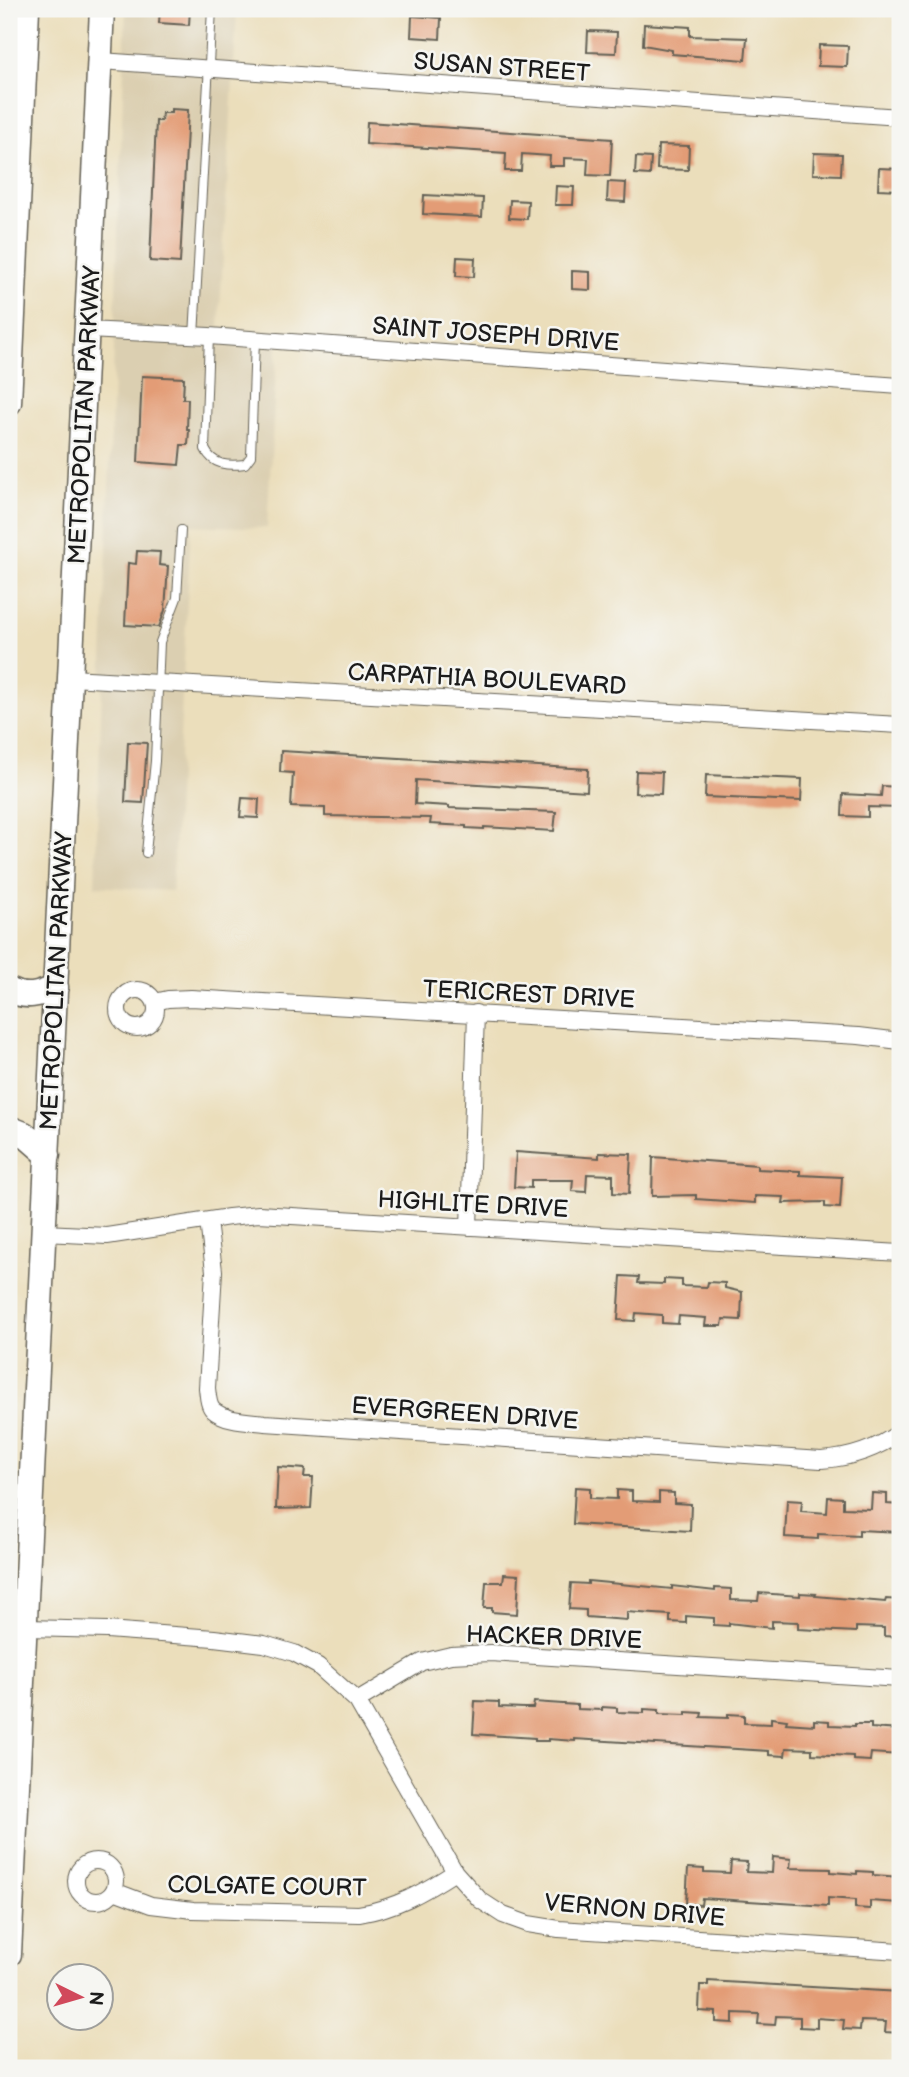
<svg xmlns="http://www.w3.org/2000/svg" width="909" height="2077" font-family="'Balsamiq Sans',sans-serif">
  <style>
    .built { fill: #dbcfb1 }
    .building { fill: #e39c76 }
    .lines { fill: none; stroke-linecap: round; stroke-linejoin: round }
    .lane-casing { stroke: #646054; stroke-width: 10 }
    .street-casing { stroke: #646054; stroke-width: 18 }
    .primary-casing { stroke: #646054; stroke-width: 27 }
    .lane { stroke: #fff; stroke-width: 8 }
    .street { stroke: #fff; stroke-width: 16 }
    .primary { stroke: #fff; stroke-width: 24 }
    .labels { text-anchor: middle; stroke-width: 5; stroke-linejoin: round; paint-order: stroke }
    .street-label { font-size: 24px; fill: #1c1c1c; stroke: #f6f6f2 }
  </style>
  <rect width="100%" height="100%" fill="#f6f6f2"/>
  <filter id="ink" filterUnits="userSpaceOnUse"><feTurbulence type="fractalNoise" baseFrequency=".0143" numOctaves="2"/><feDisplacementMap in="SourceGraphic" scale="14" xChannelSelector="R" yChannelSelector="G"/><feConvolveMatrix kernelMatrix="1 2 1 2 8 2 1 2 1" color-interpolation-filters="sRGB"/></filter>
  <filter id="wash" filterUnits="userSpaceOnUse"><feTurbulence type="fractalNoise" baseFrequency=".00686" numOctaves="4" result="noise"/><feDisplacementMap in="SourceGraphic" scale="28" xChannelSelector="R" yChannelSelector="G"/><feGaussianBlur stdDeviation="1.57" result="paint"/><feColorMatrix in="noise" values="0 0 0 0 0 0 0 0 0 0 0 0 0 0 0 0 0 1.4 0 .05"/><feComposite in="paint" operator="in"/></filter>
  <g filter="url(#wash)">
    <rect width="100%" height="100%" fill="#ebdebb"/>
    <path class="built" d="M126,9H237L219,327L278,332L267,528L191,525L172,891L95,886Z"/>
    <g id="blocks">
      <path class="building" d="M160,9H190L189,25L159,23Z
        M412,16L441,18L440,39L411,37Z
        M644,24L690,27V36L747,38L745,60L672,54V50L643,45Z
        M588,31L617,32L616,53L587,52Z
        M819,45L848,46L847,67L818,66Z
        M171,109L188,110L180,263L150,261L156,121H161L162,113H171Z
        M367,122L612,139L610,176L587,175L588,159L564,158V166H549L550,156L522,154L521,171H505L506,153L366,144Z
        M658,145L689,146L688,170L657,169Z
        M814,153L842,154L841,175L813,174Z
        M636,157L651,158L650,175L635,174Z
        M879,168L900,169V190L878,189Z
        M608,182L626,183L625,202L607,201Z
        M556,186L574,187L573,205H555Z
        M424,195L483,198L482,217L423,214Z
        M510,200L528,201L527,219L509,218Z
        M457,257L475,258L474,277L456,276Z
        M572,271L590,272V290L572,289Z
        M142,376L184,378L183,399H188L187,430H189L188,445H181L179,465L138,462Z
        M137,551L160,552L159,565L168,566L165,610L159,627L125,625L128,563L136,564Z
        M128,742L147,743L143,803L125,802Z
        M281,751L588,769L587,791L416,780L415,804L449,806V808L556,812L554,831L484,827V829L466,828V826L430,824L431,818L325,816V808L291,807L293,773L280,772Z
        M636,771L662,772L661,794L635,793Z
        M706,775L802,779L801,801L705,797Z
        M882,786L900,787V808L868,807V817L842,816L843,794L881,796Z
        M242,798L259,799L258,818L240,817Z
        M516,1152L599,1158V1153L631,1154L629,1194L613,1193V1175L587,1174L586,1192L572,1191L573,1180H531V1188L514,1187Z
        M653,1157L757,1165V1169L800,1171V1175L842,1177L840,1208L825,1207V1202L783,1203L784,1197L755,1196V1203L696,1199V1195L652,1196Z
        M621,1276L639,1277L638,1283L664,1284V1279L682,1280V1286L707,1287L708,1282L725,1283V1288L742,1292L741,1320L723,1319L722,1326H705L706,1318L679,1316L678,1324L662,1323V1315L636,1313L635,1321L618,1320Z
        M278,1467L305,1469L304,1477H313L311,1508L276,1509Z
        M575,1487L590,1488V1498L617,1499V1490L632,1491V1501L659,1502V1492L674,1493V1503L691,1504L690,1531L573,1524Z
        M872,1493L887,1494V1504L900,1505V1532L859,1530V1536L818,1534V1539L785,1537L787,1500L802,1501L801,1511L827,1513L828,1497L843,1498V1508L871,1509Z
        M504,1574L519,1575L517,1614L492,1612V1608H484L486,1582H503Z
        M588,1581L672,1589V1586L715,1591V1588L731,1589V1600L758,1601L759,1593L800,1596V1593L816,1594L815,1596L885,1602L886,1599L900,1600L899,1637L884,1636V1628L856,1627V1632L798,1629V1622L772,1621V1628L729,1623V1626L714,1625V1618L686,1616V1623L670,1622V1615L654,1614L627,1612V1620L586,1617V1610L569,1609L571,1583L588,1584Z
        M475,1701L499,1702V1707L524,1708H533L534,1702L577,1705V1709L602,1710V1707L617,1708V1712L644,1713V1709L659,1710V1714L686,1715V1712L702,1713L701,1717L728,1718V1714L744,1715V1723L771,1724V1718L787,1720L786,1723L814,1725V1720L829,1721V1725L855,1726V1724H871V1728L900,1730V1755L871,1753L870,1761L853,1760V1756L812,1754V1749L786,1748L785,1756L769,1755V1751L575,1739V1741L548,1739V1741H535V1738L473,1734Z
        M773,1857L791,1859L790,1868L831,1869V1872L857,1874V1871L873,1872V1875L900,1877V1903L870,1901V1909L855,1908V1900L828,1898V1906L702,1898L701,1905L686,1904L688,1868L704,1869V1872L730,1873L731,1861L747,1862L746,1872L772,1873Z
        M708,1981L900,1992V2033L885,2032L886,2022L861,2021L860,2030L843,2029L844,2020L817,2018V2028L800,2027V2017L776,2016L775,2025L758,2024L759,2014L733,2013V2023L716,2022V2012L699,2011L700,1985H708Z"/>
    </g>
  </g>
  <g filter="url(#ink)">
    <use href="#blocks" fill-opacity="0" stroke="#646054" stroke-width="2"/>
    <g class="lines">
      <g class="lane-casing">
        <path id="lane" d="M209,336L205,449C213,466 229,466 245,464L251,456L255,339
          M194,337L212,9
          M146,853L155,761L160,642L177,598L181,530"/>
      </g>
      <g class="street-casing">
        <path id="street" d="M101,61L900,117
          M87,330L209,336L900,386
          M71,678L900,725
          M118 1009a19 19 0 1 1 38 0a19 19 0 1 1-38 0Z
          M155,1002L168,999L191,998L859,1036L900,1041
          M208,1221L214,1271L207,1388C208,1395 208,1405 213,1410C225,1421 250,1421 265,1423L821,1460C851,1458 876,1450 900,1432
          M469,1227L476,1013
          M44,1233L107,1236L229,1217L259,1214L900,1253
          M26,1628L107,1630L214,1638L264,1644L294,1653L318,1666L357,1701L455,1872L480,1900L503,1915L528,1924L559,1929L900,1951
          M357,1701L422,1662L451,1655L490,1653L900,1679
          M76 1881a20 20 0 1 1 40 0a20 20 0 1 1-40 0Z
          M114,1891L151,1905L193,1910L359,1914C396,1908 424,1892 455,1872"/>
      </g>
      <g class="primary-casing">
        <path id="primary" d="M9,403L27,9
          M9,990C26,999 39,995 56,987
          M9,1128L24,1134L48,1155
          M9,1954L102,9"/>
      </g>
      <use href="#lane" class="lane"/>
      <use href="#street" class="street"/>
      <use href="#primary" class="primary"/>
    </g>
  </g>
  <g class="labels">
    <g class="street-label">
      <text transform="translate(502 67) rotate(4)" y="8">SUSAN STREET</text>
      <text transform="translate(496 334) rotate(4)" y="8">SAINT JOSEPH DRIVE</text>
      <text transform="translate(84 415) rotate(-87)" y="8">METROPOLITAN PARKWAY</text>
      <text transform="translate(487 679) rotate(3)" y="8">CARPATHIA BOULEVARD</text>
      <text transform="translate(56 981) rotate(-87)" y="8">METROPOLITAN PARKWAY</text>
      <text transform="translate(529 994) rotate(3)" y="8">TERICREST DRIVE</text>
      <text transform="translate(473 1204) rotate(3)" y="8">HIGHLITE DRIVE</text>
      <text transform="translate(465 1413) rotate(4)" y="8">EVERGREEN DRIVE</text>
      <text transform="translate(554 1637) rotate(2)" y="8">HACKER DRIVE</text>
      <text transform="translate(267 1886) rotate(1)" y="8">COLGATE COURT</text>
      <text transform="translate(635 1910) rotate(5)" y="8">VERNON DRIVE</text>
    </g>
  </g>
  <rect width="909" height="2077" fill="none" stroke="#f6f6f2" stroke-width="35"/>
  <g transform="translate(80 1997) rotate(95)"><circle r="33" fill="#f6f6f2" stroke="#9f9f9c" stroke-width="2"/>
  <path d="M0-5L12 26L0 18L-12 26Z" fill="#d1495b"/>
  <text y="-10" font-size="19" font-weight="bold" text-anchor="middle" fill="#1c1c1c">N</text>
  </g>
</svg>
